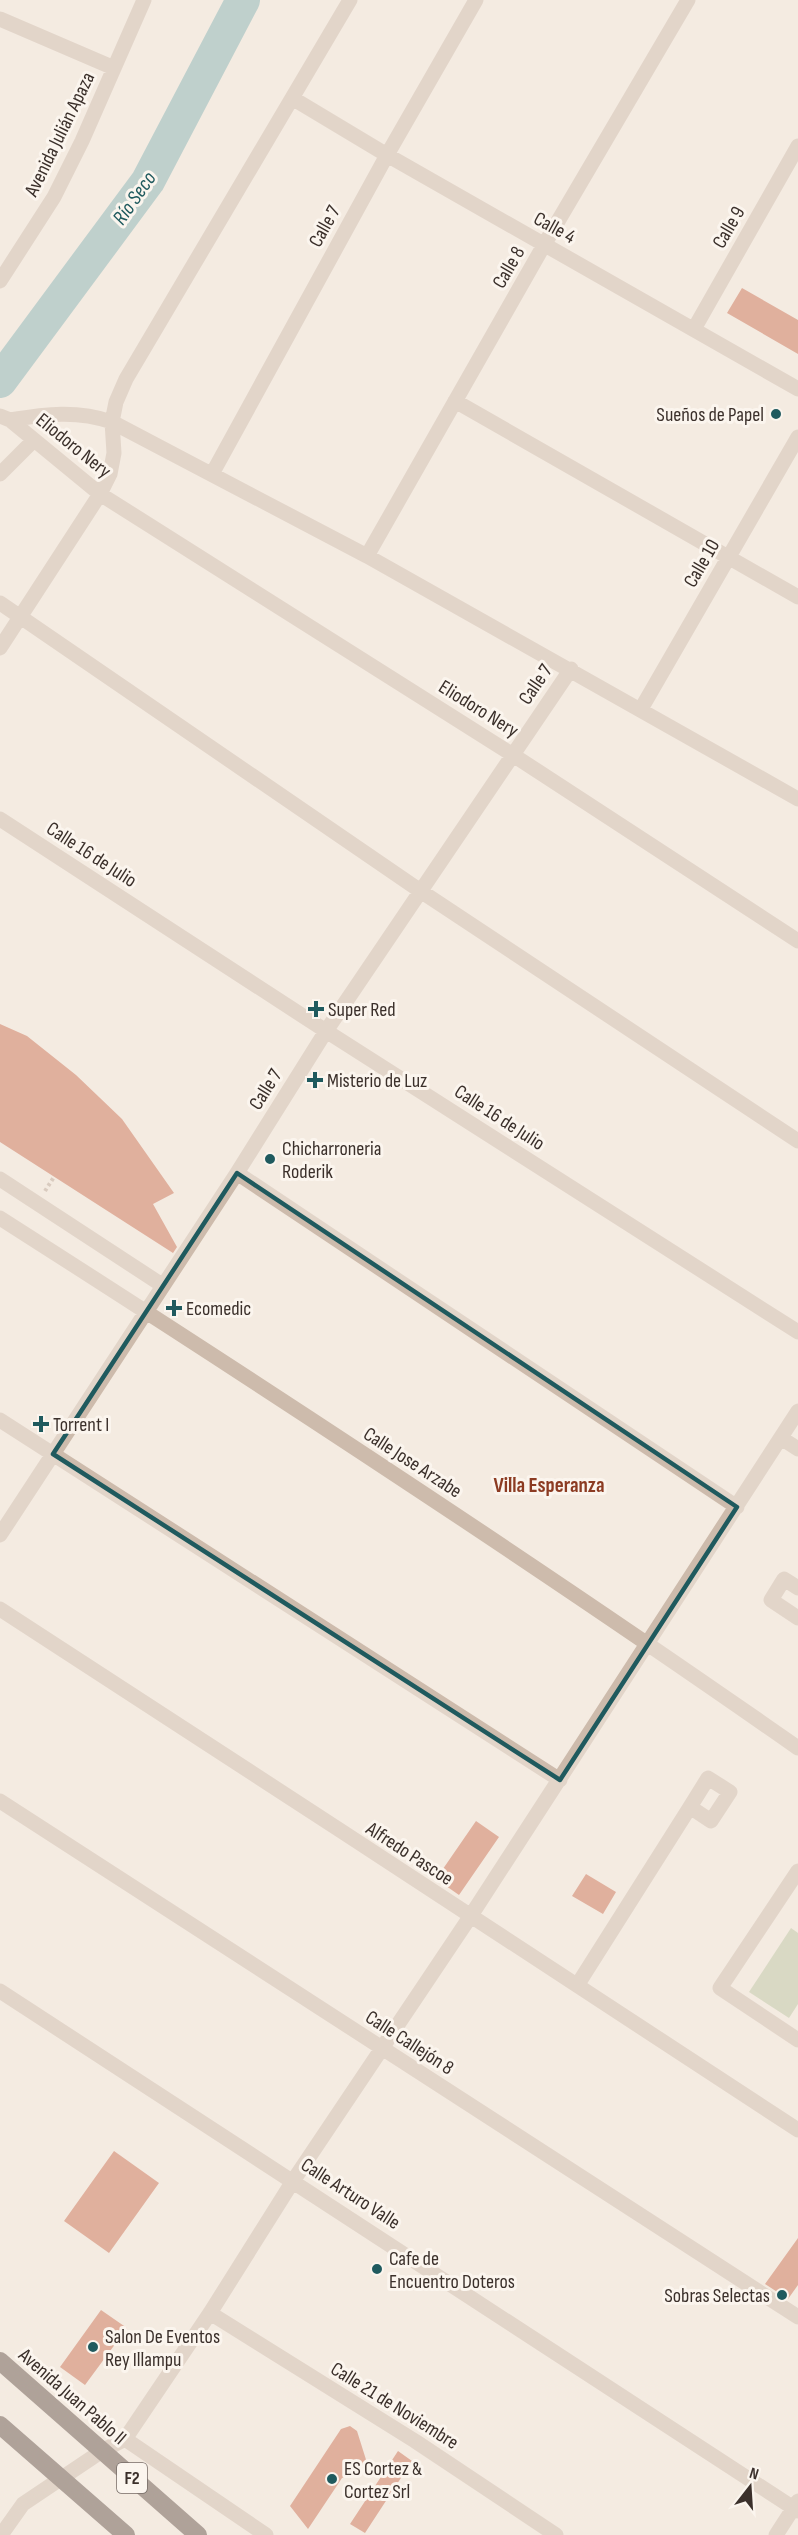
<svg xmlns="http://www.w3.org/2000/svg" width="798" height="2535" font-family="'Sofia Sans Condensed',sans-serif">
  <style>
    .green { fill: #b8c4a0 }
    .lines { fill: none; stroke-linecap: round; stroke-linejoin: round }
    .river { stroke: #7fb0b2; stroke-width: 34 }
    .building { fill: #c8694b }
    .path { stroke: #b9a596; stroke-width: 4; stroke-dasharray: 3 3; stroke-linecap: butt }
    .minor { stroke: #cdbbac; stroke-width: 15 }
    .highway { stroke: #5c4a42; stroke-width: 18 }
    .marked { fill: none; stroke: #1f5a5e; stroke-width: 4.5; stroke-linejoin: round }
    .poi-dot { fill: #1f5a5e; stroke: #fbf5ee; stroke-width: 2 }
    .labels { text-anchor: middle; stroke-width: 6; stroke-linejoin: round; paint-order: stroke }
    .shield { fill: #fbf5ee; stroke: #756b66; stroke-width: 1.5 }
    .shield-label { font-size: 18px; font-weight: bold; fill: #3b302b }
    .street-label { font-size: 20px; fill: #3b302b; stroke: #fbf5ee }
    .poi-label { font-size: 20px; fill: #3b302b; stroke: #fbf5ee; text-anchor: start }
    .water-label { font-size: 21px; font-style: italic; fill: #1f5a5e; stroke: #fbf5ee }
    .neighbourhood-label { font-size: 21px; font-weight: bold; fill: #8c3b22; stroke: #fbf5ee }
  </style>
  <rect width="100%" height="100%" fill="#f4ebe1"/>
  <path class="green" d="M791,1928L798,1933V2004L789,2018L749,1992Z"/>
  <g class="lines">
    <path class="river" d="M0,381L148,181L243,0"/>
  </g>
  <path class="building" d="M742,288L798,320V354L727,313Z
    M0,1024L27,1036L76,1075L122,1119L174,1193L153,1204L177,1247L173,1253L0,1142Z
    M476,1821L499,1837L459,1895L436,1879Z
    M586,1874L616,1892L603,1914L572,1896Z
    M114,2151L159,2183L109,2253L64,2221Z
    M798,2238V2285L788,2299L765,2284Z
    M101,2310L127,2328L85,2385L60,2367Z
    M350,2426L357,2431L368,2466L342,2478L308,2529L290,2506L341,2429Z
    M398,2451L412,2461L365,2533L350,2524Z"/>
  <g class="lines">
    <path class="path" d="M45,1191L54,1177"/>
    <path class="minor" d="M0,19L114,68
      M292,98L387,155L798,389
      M0,281L54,197L82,141L144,0
      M694,329L798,146
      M455,401L798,597
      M0,416L10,420L100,494L513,755L798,941
      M10,420C46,414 77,410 112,422L367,556L798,799
      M0,474L34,440
      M212,474L387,155L476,0
      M367,556L544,245L688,0
      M0,603L422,892L798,1141
      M0,648L100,494L110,474L114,453L112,422L116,402L126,379L350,0
      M641,709L798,437
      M0,819L326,1031L798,1332
      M237,1173L737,1507
      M0,1179L162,1285
      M0,1218C269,1390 537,1565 798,1748
      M0,1420L560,1780
      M781,1438L798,1449
      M0,1535L237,1173L326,1031L571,669
      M798,1588L784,1579L771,1600L798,1618
      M0,1609C266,1783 533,1954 798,2130
      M0,1801L798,2317
      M798,1871L720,1988L798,2040
      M578,1984L690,1807L708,1778L730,1792L711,1821L690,1807
      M0,1991L798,2511
      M210,2313L415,2441L556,2535
      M125,2439L266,2535
      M1,2535L23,2504L102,2451L125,2439L210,2313L293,2181L470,1917L798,1411
      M776,2535L798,2501"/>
    <path class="highway" d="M0,2361L198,2535
      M0,2425L126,2535"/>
  </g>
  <path d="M0 0H798V2535H0ZM237,1173L737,1507L560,1780L53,1454Z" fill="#f4ebe1" fill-opacity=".55" fill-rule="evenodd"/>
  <path class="marked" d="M237,1173L737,1507L560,1780L53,1454Z"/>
  <g class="poi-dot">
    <circle cx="776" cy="414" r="6"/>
    <path d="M313 1000h6v6h6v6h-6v6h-6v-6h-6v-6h6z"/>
    <path d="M312 1071h6v6h6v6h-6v6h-6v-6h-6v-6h6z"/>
    <circle cx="270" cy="1159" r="6"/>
    <path d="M171 1299h6v6h6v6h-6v6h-6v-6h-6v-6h6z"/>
    <path d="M38 1415h6v6h6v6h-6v6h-6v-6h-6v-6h6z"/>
    <circle cx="377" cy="2269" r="6"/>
    <circle cx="782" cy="2295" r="6"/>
    <circle cx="93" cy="2347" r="6"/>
    <circle cx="332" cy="2479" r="6"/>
  </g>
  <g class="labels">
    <rect class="shield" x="117" y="2463" width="30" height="30" rx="4.5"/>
    <g class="shield-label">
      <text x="132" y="2484">F2</text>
    </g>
    <g class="street-label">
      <text transform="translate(59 134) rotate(-64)" y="7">Avenida Julián Apaza</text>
      <text transform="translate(324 226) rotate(-61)" y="7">Calle 7</text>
      <text transform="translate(555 227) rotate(29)" y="7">Calle 4</text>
      <text transform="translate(728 227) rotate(-60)" y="7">Calle 9</text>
      <text transform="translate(508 267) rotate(-60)" y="7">Calle 8</text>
      <text transform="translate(74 445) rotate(39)" y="7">Eliodoro Nery</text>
      <text transform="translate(701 563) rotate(-60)" y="7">Calle 10</text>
      <text transform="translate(535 684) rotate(-56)" y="7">Calle 7</text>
      <text transform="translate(479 708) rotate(32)" y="7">Eliodoro Nery</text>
      <text transform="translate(92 854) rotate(33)" y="7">Calle 16 de Julio</text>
      <text transform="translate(265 1089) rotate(-58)" y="7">Calle 7</text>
      <text transform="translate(500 1117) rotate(33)" y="7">Calle 16 de Julio</text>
      <text transform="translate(413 1462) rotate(33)" y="7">Calle Jose Arzabe</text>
      <text transform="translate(410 1853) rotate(33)" y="7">Alfredo Pascoe</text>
      <text transform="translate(410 2042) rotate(33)" y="7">Calle Callejón 8</text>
      <text transform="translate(351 2193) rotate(33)" y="7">Calle Arturo Valle</text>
      <text transform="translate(73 2396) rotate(41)" y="7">Avenida Juan Pablo II</text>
      <text transform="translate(395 2405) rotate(32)" y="7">Calle 21 de Noviembre</text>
    </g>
    <g class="poi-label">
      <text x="764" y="421" text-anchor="end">Sueños de Papel</text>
      <text x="328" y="1016">Super Red</text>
      <text x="327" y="1087">Misterio de Luz</text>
      <text x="282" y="1155">Chicharroneria<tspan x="282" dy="23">Roderik</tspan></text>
      <text x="186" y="1315">Ecomedic</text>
      <text x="53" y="1431">Torrent I</text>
      <text x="389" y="2265">Cafe de<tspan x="389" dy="23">Encuentro Doteros</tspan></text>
      <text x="770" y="2302" text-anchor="end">Sobras Selectas</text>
      <text x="105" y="2343">Salon De Eventos<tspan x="105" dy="23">Rey Illampu</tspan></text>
      <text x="344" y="2475">ES Cortez &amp;<tspan x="344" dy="23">Cortez Srl</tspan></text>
    </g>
    <g class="water-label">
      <text transform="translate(134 198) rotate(-55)" y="7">Río Seco</text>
    </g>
    <g class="neighbourhood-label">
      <text x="549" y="1492">Villa Esperanza</text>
    </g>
  </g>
  <g transform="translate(750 2487) rotate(17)" stroke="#fbf5ee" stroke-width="4.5" paint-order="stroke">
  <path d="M0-4.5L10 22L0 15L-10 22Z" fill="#3b302b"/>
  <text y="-9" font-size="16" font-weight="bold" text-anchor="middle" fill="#3b302b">N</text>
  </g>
</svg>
